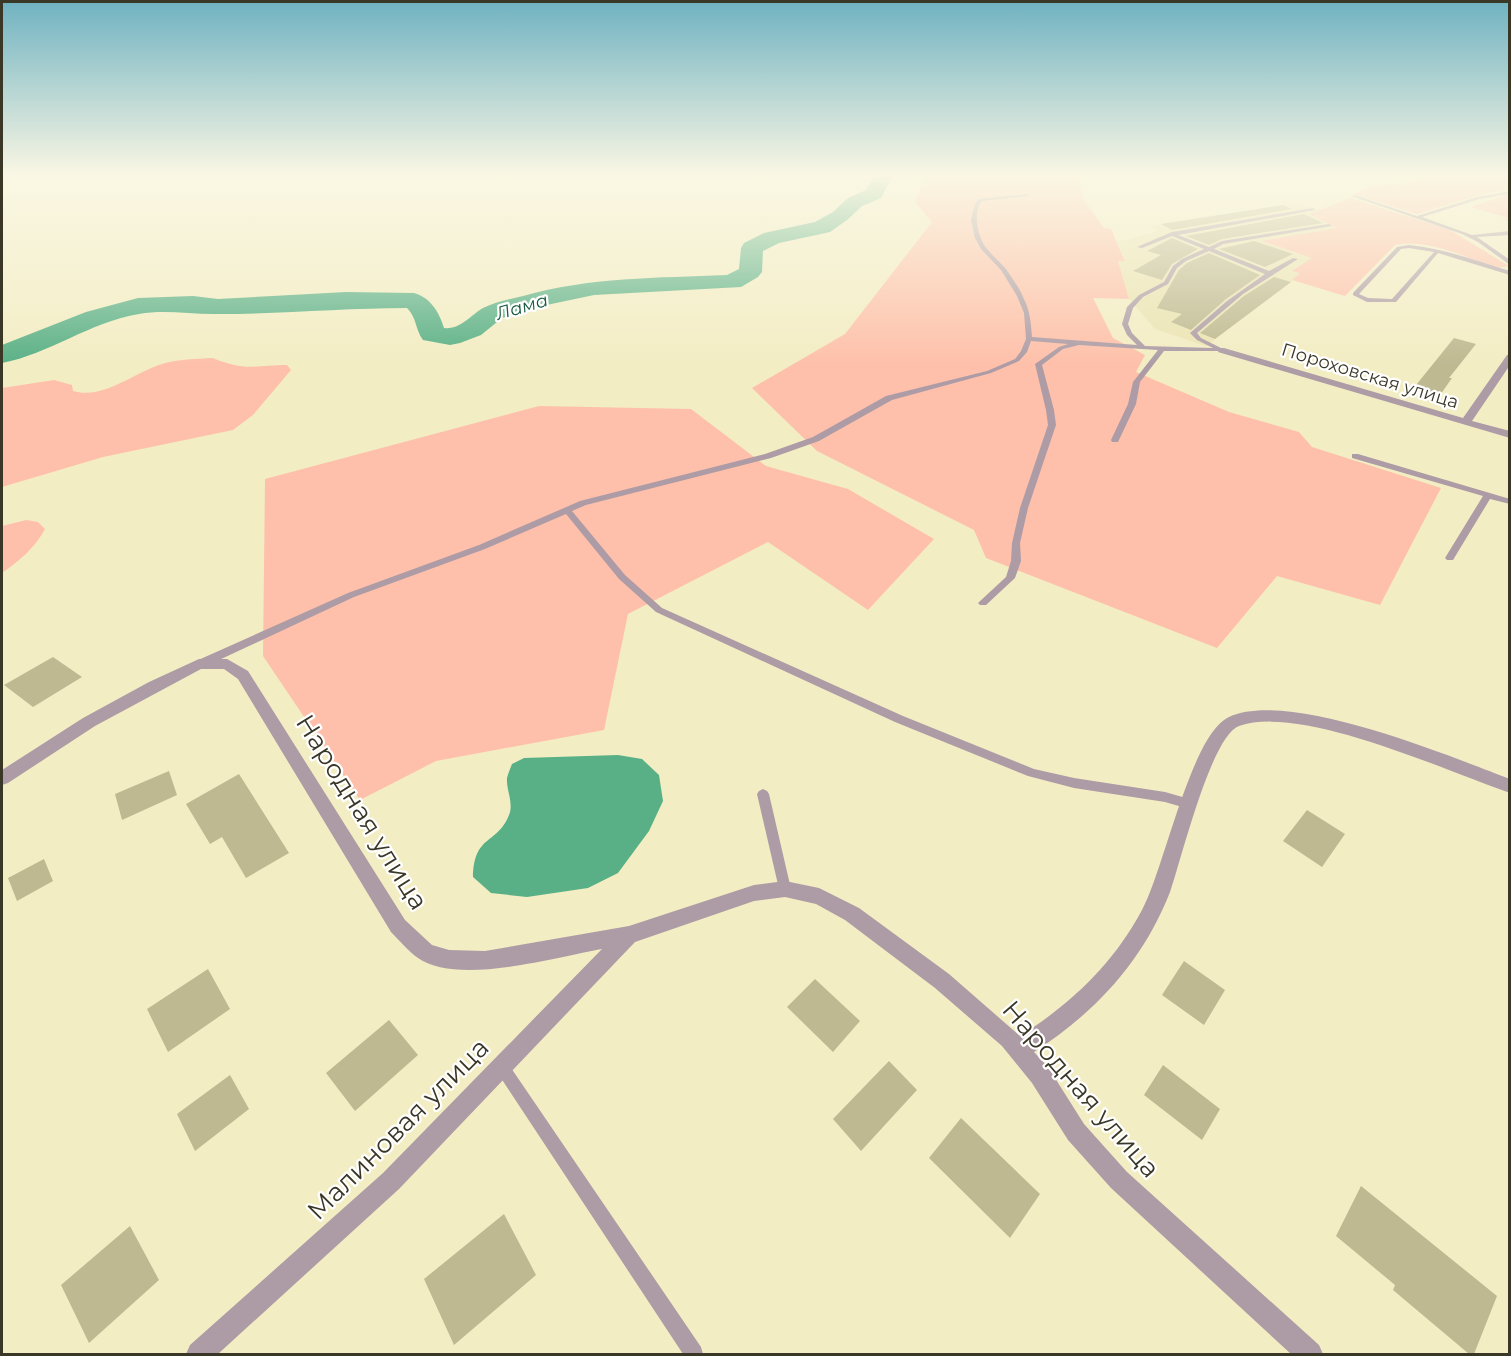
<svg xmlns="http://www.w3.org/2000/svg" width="1511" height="1356" font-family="Montserrat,sans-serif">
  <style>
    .built { fill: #ebe4b3 }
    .green { fill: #fec0aa }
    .water { fill: #59b086 }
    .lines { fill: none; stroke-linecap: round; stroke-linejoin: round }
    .river { fill: #59b086; fill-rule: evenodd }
    .building { fill: #beb991 }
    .service { fill: #ad9ca6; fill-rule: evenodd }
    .minor { fill: #ad9ca6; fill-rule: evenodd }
    .labels { text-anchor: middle; stroke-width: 4.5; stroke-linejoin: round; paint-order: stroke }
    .far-water-label { font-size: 18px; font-style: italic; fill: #185a3e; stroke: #fff }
    .far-street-label { font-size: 18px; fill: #3a3727; stroke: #fff }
    .near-street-label { font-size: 26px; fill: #3a3727; stroke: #fff }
  </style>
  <rect width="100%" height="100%" fill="#f3edc4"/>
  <path class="built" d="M1300,203L1322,210L1310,214L1338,228L1263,241L1312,258L1293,271L1301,273L1291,282L1206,346L1155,329L1129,299L1118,261L1125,260L1118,242L1159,231L1150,226Z"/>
  <path class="green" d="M926,175H1079L1082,197L1104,228L1111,229L1125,261H1118L1129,299L1093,298L1113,338L1145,355L1136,372L1229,412L1299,432L1312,447L1441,488L1380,605L1277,576L1217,648L986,558L974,530L817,451L752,388L845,334L932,222L915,202Z
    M1434,175H1509V189L1479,195L1417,214L1353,194L1381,184L1394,185L1421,180Z
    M1509,194V221L1505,220L1508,218L1471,207Z
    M1350,198L1450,230L1509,266L1497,268C1467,258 1428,238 1395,245L1345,296L1292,280L1300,273L1292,271L1312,258L1262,241L1337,228L1309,214Z
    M213,358C246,372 254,365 287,365L291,370L253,415L233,430L103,457L2,487V388L54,380L72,385L73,391C103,400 133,373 162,364C178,359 196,359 213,358Z
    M539,406L691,409L766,466L848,489L934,539L868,610L768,542L628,614L604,730L436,761L360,800L263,656L265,479Z
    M26,520L38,522L45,529C35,548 19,561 2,573V526Z"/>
  <path class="water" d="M618,755L642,759L659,775L663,801L649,831L618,873L588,888L527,897L491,893L473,877C474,834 497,845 509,815C514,803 506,790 507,778C508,774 510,769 512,764L524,758Z"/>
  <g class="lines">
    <path class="river" d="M875,175H893L881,198L862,206L847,220L830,232L779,243L763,251L762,272L758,277L741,287L594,295L537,307L502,318L481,335L460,343L450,345L423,340C415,329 417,318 407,308C345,308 283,314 220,314C193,315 166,309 139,314C90,322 49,354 2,363V345L86,312L138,298L193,296L218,299L346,292L414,293C431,298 439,312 444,328C460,330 471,315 483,308C495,302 510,299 523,296C589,277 658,278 727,275L739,269L741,248L744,243L764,233L815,222L833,212L848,198L866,190Z"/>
  </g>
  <path class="building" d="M1283,205L1292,209L1172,230L1161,224Z
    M1304,214L1323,223L1222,239L1209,245L1186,236Z
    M1172,238L1198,249L1172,264L1162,280L1133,271L1161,255L1147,251Z
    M1254,241L1293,254L1265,267L1219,249Z
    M1209,253L1260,275L1226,299L1191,330L1171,322L1182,314L1157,308L1179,270L1187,263Z
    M1274,277L1291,282L1215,339L1200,333L1244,296Z
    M1454,338L1476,344L1449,378H1452L1438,398L1412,390Z
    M53,657L82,677L33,707L4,685Z
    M169,771L177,795L122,820L115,794Z
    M239,774L289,853L246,878L222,837L210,844L186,804Z
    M1307,810L1345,834L1322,867L1283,841Z
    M44,859L53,881L17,901L8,878Z
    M1184,961L1225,990L1204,1025L1162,995Z
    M208,969L230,1009L168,1052L147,1009Z
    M815,979L860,1021L833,1052L787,1007Z
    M389,1020L418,1055L355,1111L326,1073Z
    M889,1061L917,1090L861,1151L833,1119Z
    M1163,1065L1220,1109L1202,1140L1144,1095Z
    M230,1075L249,1109L195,1151L177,1114Z
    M961,1118L1040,1194L1010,1238L929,1158Z
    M1361,1186L1497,1296L1474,1354H1469L1393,1290L1395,1285L1336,1236Z
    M504,1214L536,1275L454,1345L424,1279Z
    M130,1226L159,1280L89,1343L61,1285Z"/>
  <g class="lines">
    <path class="service" d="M1510,191V194L1480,199L1422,217L1472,235L1510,231V235L1477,237L1510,260V265L1478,242L1462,234L1351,196L1355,195L1417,216L1477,197Z
      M1027,194L1029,196L982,201C972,213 978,238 987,249C993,256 1000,262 1006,269C1012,278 1019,287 1023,297C1030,310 1031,323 1032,337L1137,345L1127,335L1122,324L1127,307L1139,295L1164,282L1173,266L1182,259L1204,249L1172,236L1142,248L1137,247L1172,232L1313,208L1315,210L1178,235L1209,247L1222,241L1329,224L1332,226L1223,244L1214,249L1269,271L1293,258L1298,259L1243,294L1197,333L1201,338L1223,349V351H1164L1140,382L1136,404L1118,442H1112L1111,440L1128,404L1133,382L1158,350L1079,345L1063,349L1042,365L1054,410L1056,425L1028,508L1020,543L1021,561L1015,578L986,605H980L978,603L1006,577L1011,561L1012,543L1020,508L1048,425L1046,410L1035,364L1059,347L1068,344L1031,341L1027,352L1019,361L991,373L892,400L819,441L771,458L586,505L572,511L625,575L662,608L903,716L1034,769L1074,778L1165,792L1193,800L1195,804L1193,808L1189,809L1165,802L1074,788L1028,776L895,722L656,612L619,579L566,514L485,549L354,597L204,667H196L195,664L196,661L348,593L479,545L580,501L765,454L813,437L886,396L987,371L1015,359L1021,351L1026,339L1024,313L1017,296L1001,270L981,249L975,238L971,220L975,204L979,199ZM1209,251L1265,274L1227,301L1190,333L1197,340L1213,348L1145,346L1132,333L1128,324L1133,308L1143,297L1168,284L1177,268L1186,261Z
      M1409,245C1443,248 1476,261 1510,271V275L1438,253L1396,302H1367L1353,295V293L1397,247ZM1409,248L1434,252L1392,299L1368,298L1359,294L1401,249Z
      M1352,454H1358L1510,499V504L1490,499L1453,560H1447L1445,558L1483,496L1352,458Z
      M763,789L767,791L769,794L791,889L790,893L785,895L780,893L779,889L757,794L759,791Z
      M502,1059L507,1062L701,1347L703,1354H683L497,1072L494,1067L497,1062Z"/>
    <path class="minor" d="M1218,348H1224L1463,418L1507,355L1510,354V365L1472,421L1510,431V438L1218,352Z
      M199,659H227L248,671L405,920L432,945L449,950L485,951L629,926L754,885L785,881L819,888L859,908L949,974L1020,1036C1072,1003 1113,964 1142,910C1164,870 1191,734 1229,717C1288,689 1449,756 1510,779V793C1446,771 1302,704 1239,726C1211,736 1181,861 1170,892C1143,961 1096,1012 1034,1052L1048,1067L1084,1124L1127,1172L1319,1345L1323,1354H1291L1111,1188L1068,1140L1032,1083L1002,1046L935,988L845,920L816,904L785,897L754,901L635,942L399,1189L218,1354H186L190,1345L383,1173L602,949C556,957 457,986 418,958C408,951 400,941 391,932L238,679L224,669H201L95,726L8,783L2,785V770L83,718L149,682Z"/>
  </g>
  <linearGradient id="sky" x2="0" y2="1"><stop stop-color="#6fb2c1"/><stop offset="0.48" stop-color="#faf7e4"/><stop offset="1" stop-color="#faf7e4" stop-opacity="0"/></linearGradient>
  <rect width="1511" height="365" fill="url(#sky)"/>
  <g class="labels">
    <g class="far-water-label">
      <text transform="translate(522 307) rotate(-16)" y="6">Лама</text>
    </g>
    <g class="far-street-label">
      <text transform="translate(1370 376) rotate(17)" y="6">Пороховская улица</text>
    </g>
    <g class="near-street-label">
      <text transform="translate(362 812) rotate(58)" y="9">Народная улица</text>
      <text transform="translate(1081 1089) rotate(49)" y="9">Народная улица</text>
      <text transform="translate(398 1129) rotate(-45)" y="9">Малиновая улица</text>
    </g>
  </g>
  <rect width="1511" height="1356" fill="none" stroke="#3a3727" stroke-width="6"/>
</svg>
